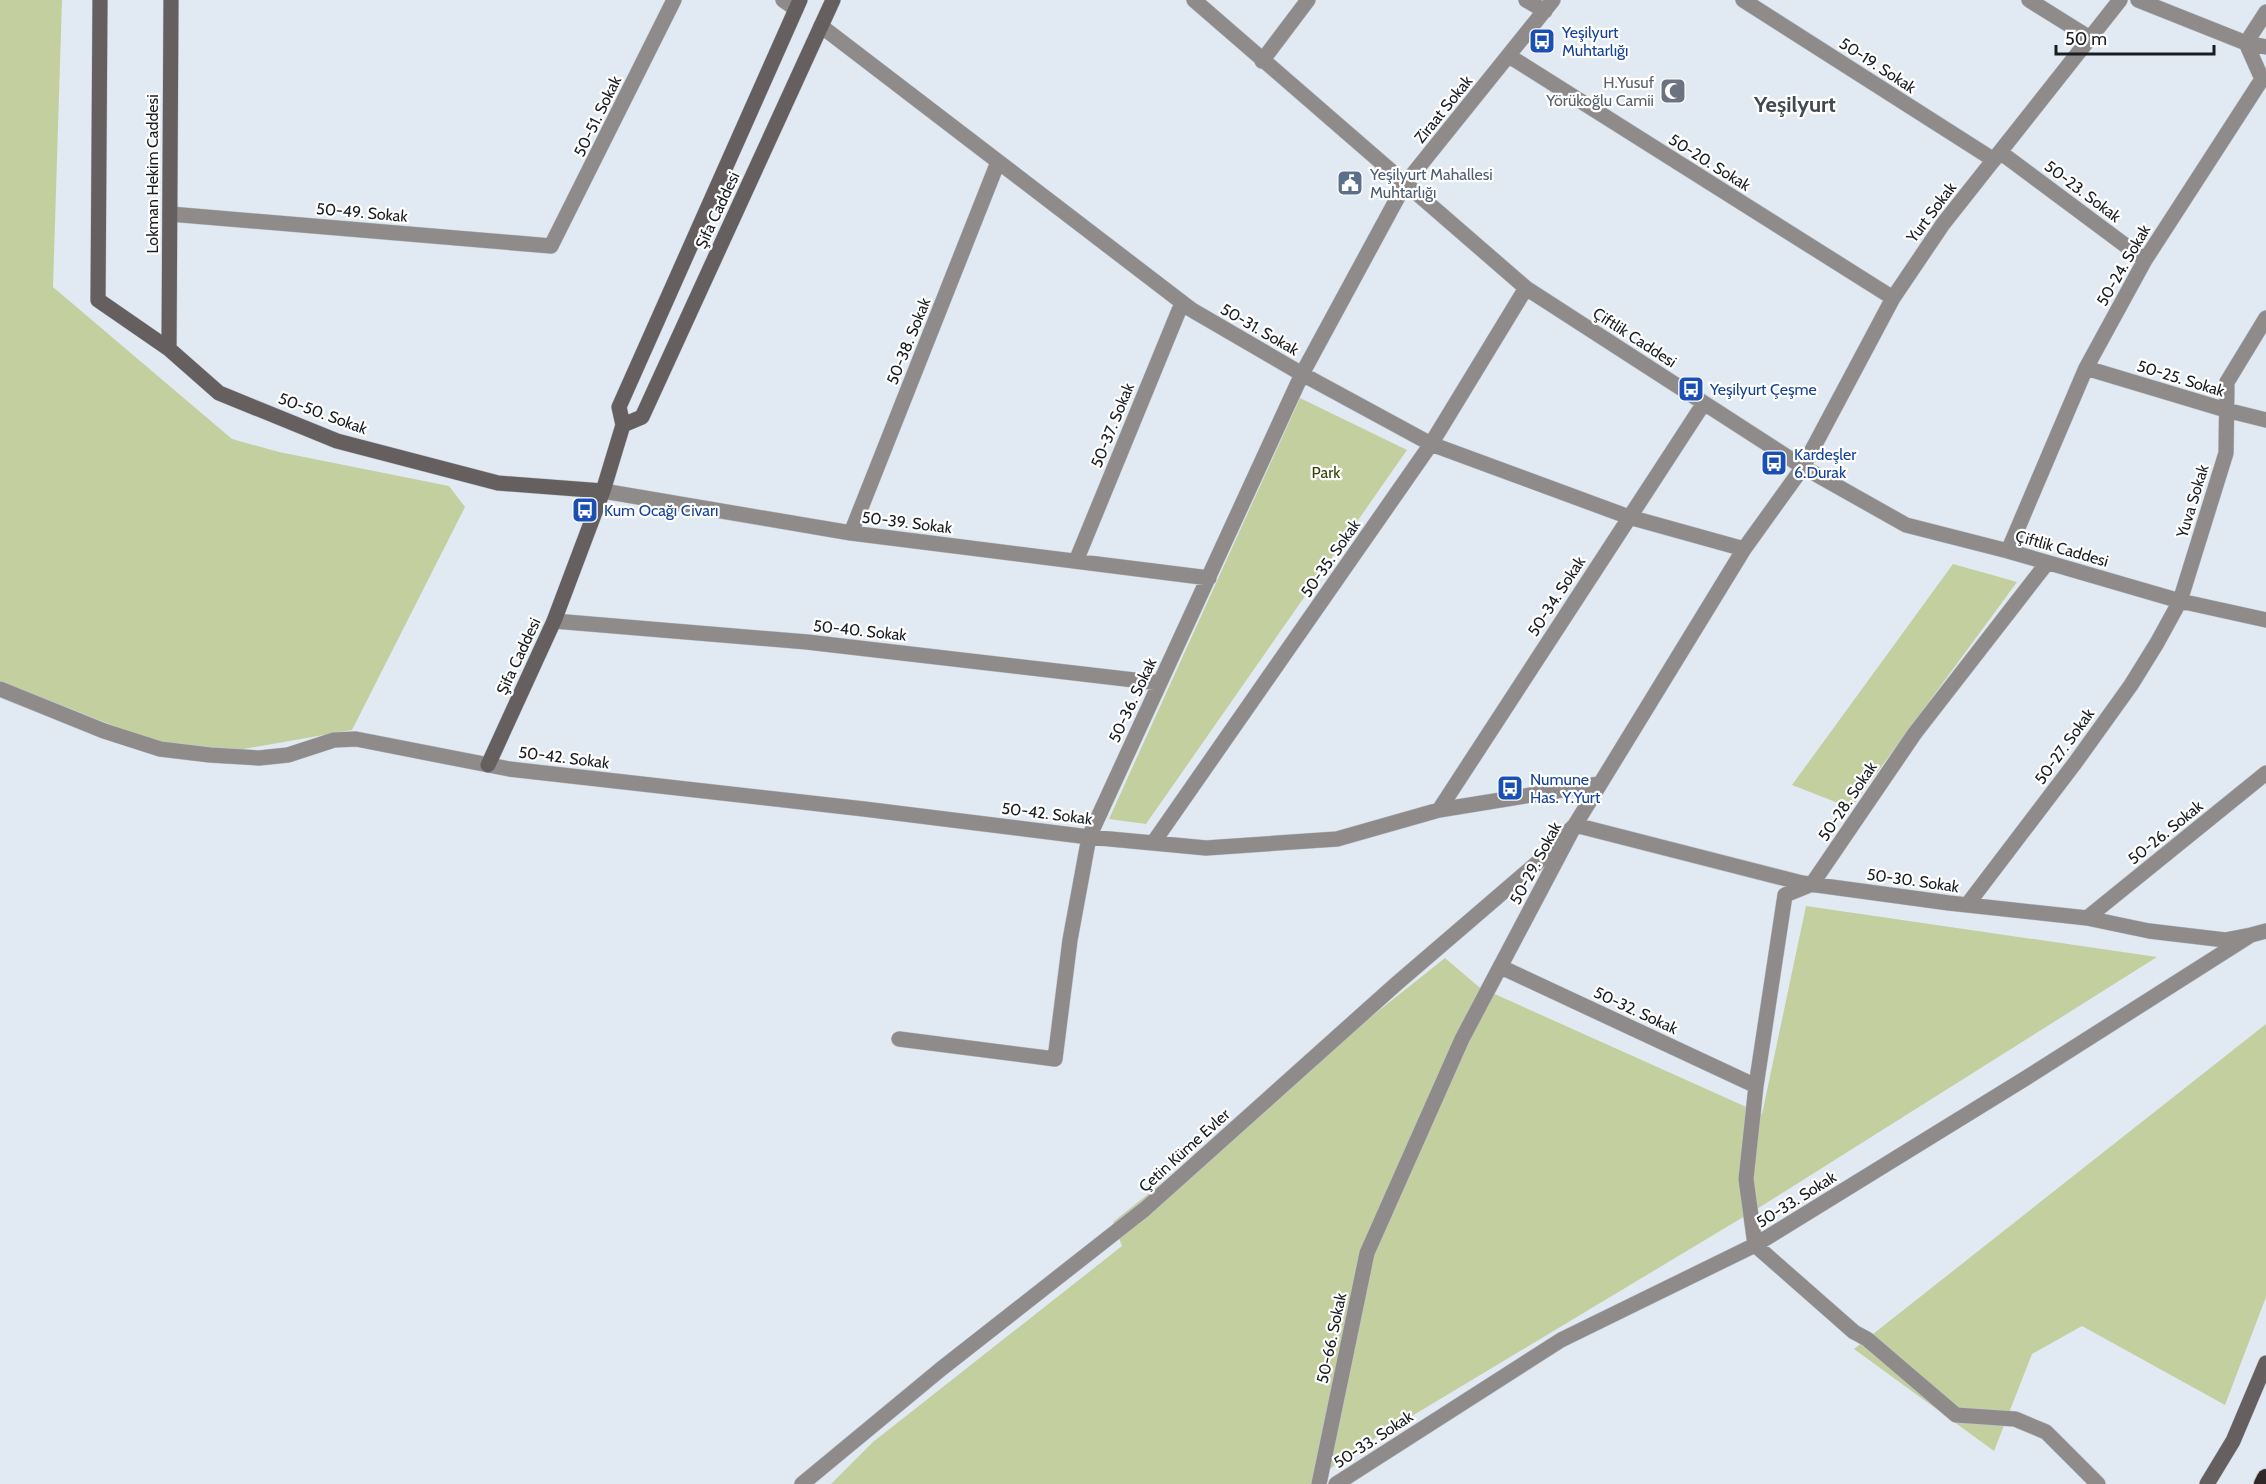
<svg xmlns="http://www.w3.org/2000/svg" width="2266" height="1484" font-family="Cabin,sans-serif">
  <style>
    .green { fill: #c4cfa0 }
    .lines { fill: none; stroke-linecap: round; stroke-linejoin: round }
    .street-casing { stroke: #bdc5cc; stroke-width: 16 }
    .secondary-casing { stroke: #bdc5cc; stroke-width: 16 }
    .highway-casing { stroke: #bdc5cc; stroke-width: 20 }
    .street { stroke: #908b8b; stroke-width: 15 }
    .secondary { stroke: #665f60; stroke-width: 15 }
    .highway { stroke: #312728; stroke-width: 18 }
    .labels { text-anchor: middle; stroke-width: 4.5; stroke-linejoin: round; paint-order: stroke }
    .transit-label { font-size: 16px; fill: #164399; stroke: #fff; text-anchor: start }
    .street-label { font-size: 16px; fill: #191c20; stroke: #fff }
    .worship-label { font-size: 16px; fill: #5b616d; stroke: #fff; text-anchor: end }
    .service-label { font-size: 16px; fill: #4e5e75; stroke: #fff; text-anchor: start }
    .park-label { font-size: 16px; fill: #3a4306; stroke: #fff }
    .district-label { font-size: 22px; font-weight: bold; fill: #434951; stroke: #fff }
  </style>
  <rect width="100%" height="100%" fill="#e1eaf2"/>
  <path class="green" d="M0,0H62L53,287L232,439L279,452L449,486L465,507L352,730L232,751L157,743L0,681Z
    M1300,398L1407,450L1146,824L1109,819Z
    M1953,564L2017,582L1851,808L1792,785Z
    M1806,906L2157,957L1760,1207L1347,1455L1312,1484H831L873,1442L1122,1246L1113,1222L1445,958L1479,987L1762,1114Z
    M2266,1024V1297L2225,1405L2082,1326L2032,1354L1994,1451L1854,1349Z"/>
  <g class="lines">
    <g class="street-casing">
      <path id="street" d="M783,0L796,9
        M1194,0L1526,288L1803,467L1906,525L2008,551L2180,601L2266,620
        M1526,0L1545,11
        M1743,0L1994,160
        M2029,0L2090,38
        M2138,0L2246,43L2266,47
        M821,26L1192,310L1302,374L1431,444L1629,517L1744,549
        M1509,56L1893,298
        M1262,61L1308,0
        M2000,152L2145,260
        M170,214L551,246L674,0
        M2086,368L2226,410L2266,420
        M603,491L851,533L1209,578
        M851,533L998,162
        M2008,551L2086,368L2145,260L2262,79L2246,43L2266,12
        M1076,561L1182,303
        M2047,563L1915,733L1812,884L1785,895L1756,1086L1746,1179L1755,1245L1854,1332L1867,1339L1956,1415L2015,1419L2046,1432L2098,1484
        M554,621L807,642L1160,683
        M0,689L104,731L160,749L210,755L259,758L288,755L334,740L356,739L509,769L864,809L1089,837L1206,848L1337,839L1439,810L1599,784
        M1439,810L1704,403
        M1153,843L1431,444L1526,288
        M1967,905L2075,763L2131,685L2157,643L2180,601L2226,453L2227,382L2266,318
        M2087,918L2266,773
        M1501,967L1756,1086
        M899,1039L1055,1059L1070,940L1089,837L1302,374L1405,184L1553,0
        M802,1484L941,1369L1145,1209L1395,985L1537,863L1575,825L1802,883L1949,903L2087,918L2149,931L2225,940L2251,935
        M1319,1484L1367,1253L1462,1039L1575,825L1744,549L1803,467L1893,298L1943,224L2120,0
        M1336,1484L1561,1340L1755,1245L2026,1078L2251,935L2266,931"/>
    </g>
    <g class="secondary-casing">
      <path id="secondary" d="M100,0L98,300L169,349L219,393L337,441L498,483L603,491
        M169,349L171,0
        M623,425L642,417L833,0
        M488,765L554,621L603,491L623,425L619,407L800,0
        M2207,1484L2233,1441L2266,1363"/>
    </g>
    <g class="highway-casing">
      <path id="highway" d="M2263,1484L2266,1478"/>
    </g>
    <use href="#street" class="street"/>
    <use href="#secondary" class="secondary"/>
    <use href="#highway" class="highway"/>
  </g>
  <defs>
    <g id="bus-square" transform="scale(1.35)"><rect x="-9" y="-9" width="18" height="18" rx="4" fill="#1a4fb4" stroke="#fff"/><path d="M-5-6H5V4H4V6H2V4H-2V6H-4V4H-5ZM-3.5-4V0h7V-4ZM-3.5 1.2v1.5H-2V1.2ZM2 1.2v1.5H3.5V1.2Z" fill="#fff"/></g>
    <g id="mosque-square" transform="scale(1.35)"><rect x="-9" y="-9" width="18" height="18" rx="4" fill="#6b7280" stroke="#fff"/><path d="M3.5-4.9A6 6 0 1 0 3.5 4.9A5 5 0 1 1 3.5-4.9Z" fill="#fff"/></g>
    <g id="civic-square" transform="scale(1.35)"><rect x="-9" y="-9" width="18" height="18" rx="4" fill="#5c6f8a" stroke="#fff"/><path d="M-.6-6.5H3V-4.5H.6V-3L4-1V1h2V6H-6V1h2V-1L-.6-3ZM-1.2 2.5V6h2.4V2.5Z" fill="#fff"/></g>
  </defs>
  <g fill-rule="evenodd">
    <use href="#bus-square" x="1542" y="41"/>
    <use href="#mosque-square" x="1673" y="91"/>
    <use href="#civic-square" x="1350" y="183"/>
    <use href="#bus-square" x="1691" y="389"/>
    <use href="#bus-square" x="1774" y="463"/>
    <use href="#bus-square" x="585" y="510"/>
    <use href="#bus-square" x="1510" y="788"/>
  </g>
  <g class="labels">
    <g class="transit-label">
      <text x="1562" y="38">Yeşilyurt<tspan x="1562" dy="18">Muhtarlığı</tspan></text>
      <text x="1710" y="395">Yeşilyurt Çeşme</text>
      <text x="1794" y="460">Kardeşler<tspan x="1794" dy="18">6.Durak</tspan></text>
      <text x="604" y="516">Kum Ocağı Civarı</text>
      <text x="1530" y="785">Numune<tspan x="1530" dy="18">Has. Y.Yurt</tspan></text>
    </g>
    <g class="street-label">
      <text transform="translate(1878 65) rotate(33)" y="6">50-19. Sokak</text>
      <text transform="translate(1443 109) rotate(-51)" y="6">Ziraat Sokak</text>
      <text transform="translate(597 116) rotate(-64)" y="6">50-51. Sokak</text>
      <text transform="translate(1710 162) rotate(32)" y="6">50-20. Sokak</text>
      <text transform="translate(152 174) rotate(-90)" y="6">Lokman Hekim Caddesi</text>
      <text transform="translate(2083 191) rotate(37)" y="6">50-23. Sokak</text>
      <text transform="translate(717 210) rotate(-65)" y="6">Şifa Caddesi</text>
      <text transform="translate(362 212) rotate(5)" y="6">50-49. Sokak</text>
      <text transform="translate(1931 212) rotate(-53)" y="6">Yurt Sokak</text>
      <text transform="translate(2123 265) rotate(-60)" y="6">50-24. Sokak</text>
      <text transform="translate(1260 329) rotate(30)" y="6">50-31. Sokak</text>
      <text transform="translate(1635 337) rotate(33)" y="6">Çiftlik Caddesi</text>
      <text transform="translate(908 341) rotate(-68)" y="6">50-38. Sokak</text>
      <text transform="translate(2181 378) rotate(17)" y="6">50-25. Sokak</text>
      <text transform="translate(323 413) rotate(20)" y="6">50-50. Sokak</text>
      <text transform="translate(1112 425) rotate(-68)" y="6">50-37. Sokak</text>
      <text transform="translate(2192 501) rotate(-73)" y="6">Yuva Sokak</text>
      <text transform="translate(907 522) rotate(7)" y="6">50-39. Sokak</text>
      <text transform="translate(2062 548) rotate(16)" y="6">Çiftlik Caddesi</text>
      <text transform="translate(1330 558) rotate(-55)" y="6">50-35. Sokak</text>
      <text transform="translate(1556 596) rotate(-57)" y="6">50-34. Sokak</text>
      <text transform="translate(860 630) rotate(6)" y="6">50-40. Sokak</text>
      <text transform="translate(518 656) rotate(-65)" y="6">Şifa Caddesi</text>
      <text transform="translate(1132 700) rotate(-65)" y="6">50-36. Sokak</text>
      <text transform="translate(2064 746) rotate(-54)" y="6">50-27. Sokak</text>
      <text transform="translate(564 757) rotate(7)" y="6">50-42. Sokak</text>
      <text transform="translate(1847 801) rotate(-56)" y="6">50-28. Sokak</text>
      <text transform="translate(1047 813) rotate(7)" y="6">50-42. Sokak</text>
      <text transform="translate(2165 832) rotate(-39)" y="6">50-26. Sokak</text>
      <text transform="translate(1535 863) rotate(-62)" y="6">50-29. Sokak</text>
      <text transform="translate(1913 880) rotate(8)" y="6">50-30. Sokak</text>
      <text transform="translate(1636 1010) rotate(25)" y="6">50-32. Sokak</text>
      <text transform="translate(1184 1150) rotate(-42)" y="6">Çetin Küme Evler</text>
      <text transform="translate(1796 1199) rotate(-32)" y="6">50-33. Sokak</text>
      <text transform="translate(1331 1338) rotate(-78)" y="6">50-66. Sokak</text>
      <text transform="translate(1373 1439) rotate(-33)" y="6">50-33. Sokak</text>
    </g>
    <g class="worship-label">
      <text x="1654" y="88">H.Yusuf<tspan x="1654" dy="18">Yörükoğlu Camii</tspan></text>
    </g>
    <g class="service-label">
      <text x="1370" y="180">Yeşilyurt Mahallesi<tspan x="1370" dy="18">Muhtarlığı</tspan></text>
    </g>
    <g class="park-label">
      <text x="1326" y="478">Park</text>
    </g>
    <g class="district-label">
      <text x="1795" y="112">Yeşilyurt</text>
    </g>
  </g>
  <path d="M2056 45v9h158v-9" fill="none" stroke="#191c20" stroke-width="3"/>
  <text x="2065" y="45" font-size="18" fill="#191c20" stroke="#ffffff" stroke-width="4.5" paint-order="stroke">50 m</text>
</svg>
